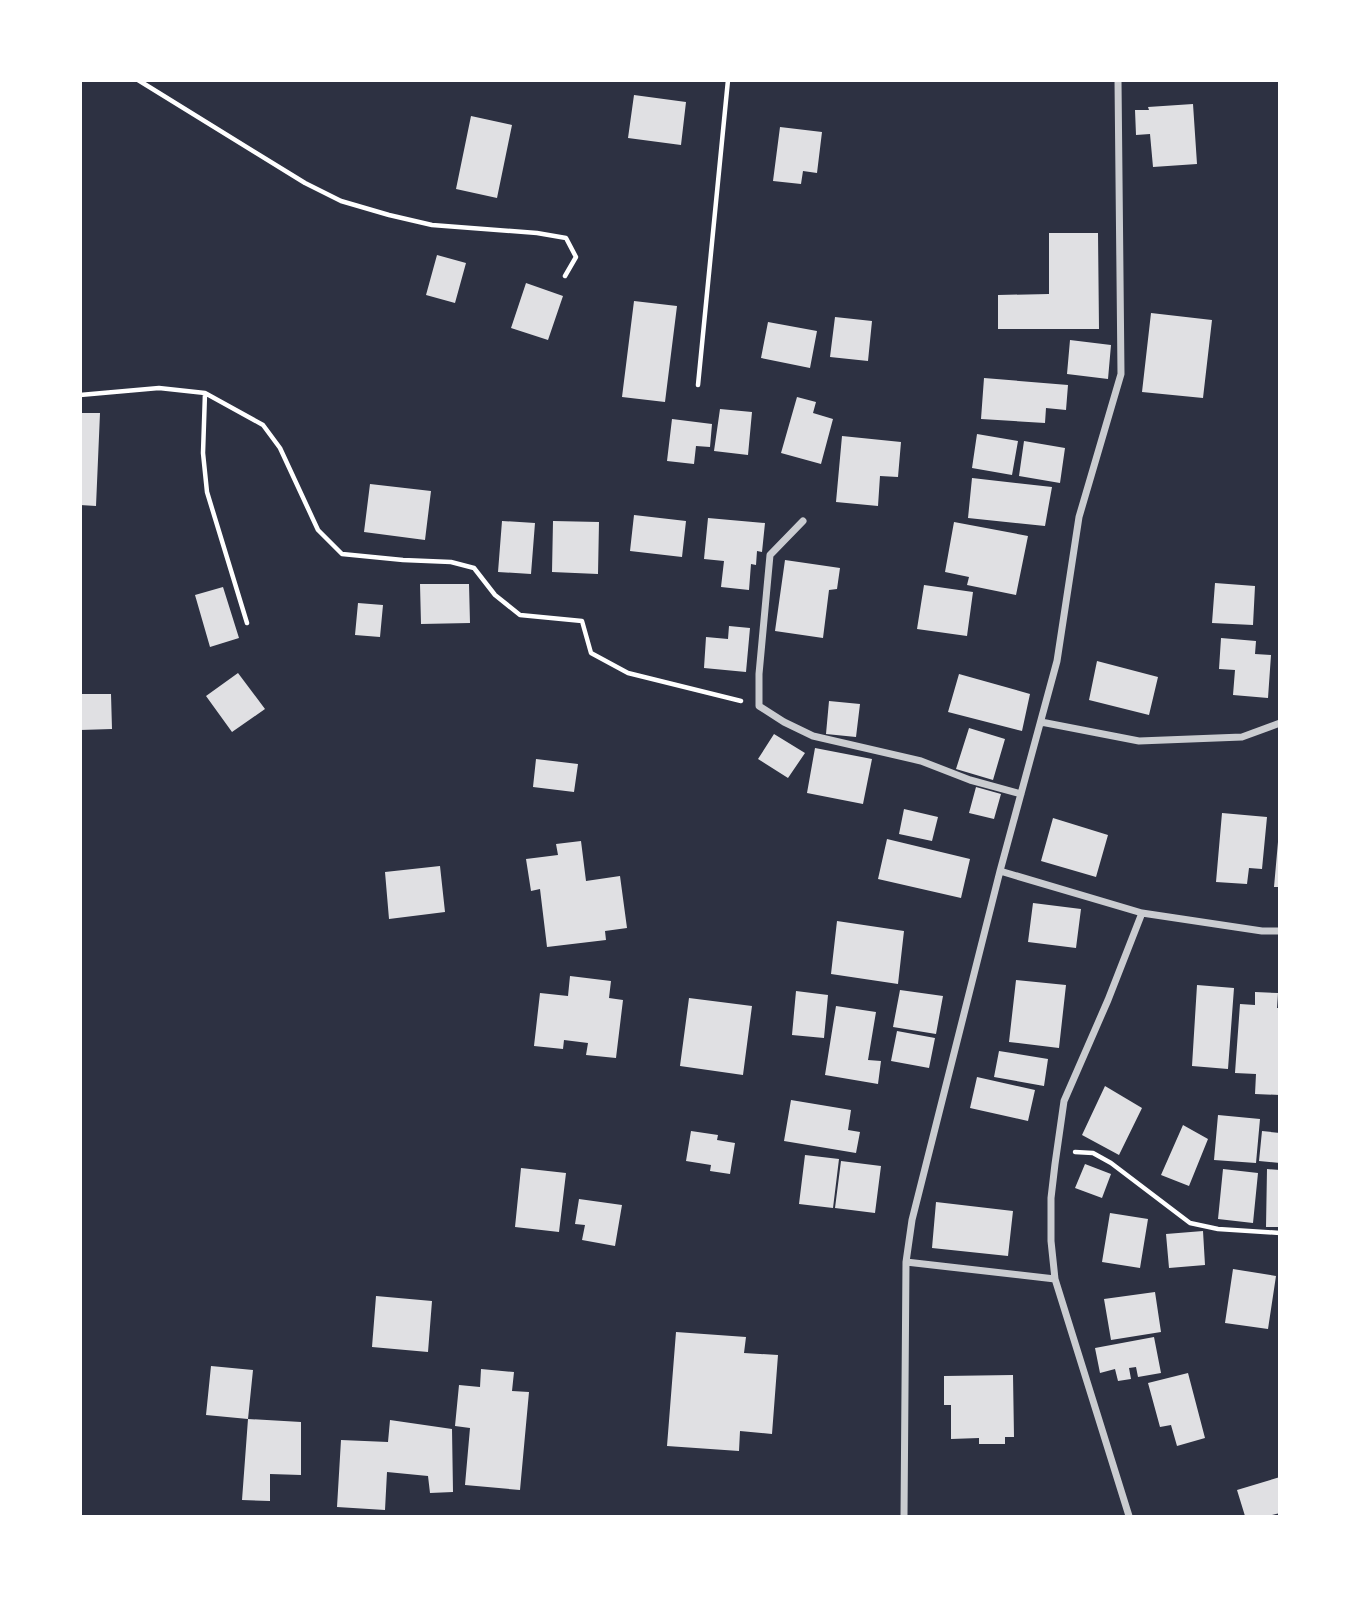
<svg xmlns="http://www.w3.org/2000/svg" width="1360" height="1597" font-family="Quicksand,sans-serif">
  <style>
    .building { fill: #e0e0e3 }
    .lines { fill: none; stroke-linecap: round; stroke-linejoin: round }
    .path { stroke: #fff; stroke-width: 4.5 }
    .minor { stroke: #caccd0; stroke-width: 7 }
  </style>
  <rect width="100%" height="100%" fill="#2d3142"/>
  <path class="building" d="M634,95L686,102L681,145L628,138Z
    M1193,104L1197,164L1153,167L1150,134L1136,135L1135,110H1149L1148,107Z
    M471,116L512,125L497,198L456,189Z
    M780,127L822,132L817,173L803,171L801,184L773,181Z
    M1049,233H1098L1099,329H998V295L1049,294Z
    M437,255L466,263L455,303L426,295Z
    M526,283L563,296L548,340L511,328Z
    M634,301L677,306L665,402L622,397Z
    M1151,313L1212,320L1203,398L1142,392Z
    M835,317L872,321L868,361L830,357Z
    M768,322L817,331L810,368L761,358Z
    M1070,340L1111,345L1108,379L1067,374Z
    M984,378L1068,385L1066,410L1046,408L1045,423L981,419Z
    M797,397L816,402L813,413L833,419L821,464L781,453Z
    M720,409L752,412L748,455L714,451Z
    M80,413H100L96,506L80,505Z
    M672,419L712,424L710,447L696,446L694,464L667,461Z
    M977,434L1018,441L1012,475L972,468Z
    M842,436L901,442L898,477L880,476L878,506L836,502Z
    M1024,441L1065,448L1060,483L1019,476Z
    M972,478L1052,487L1045,526L968,518Z
    M370,484L431,491L425,540L364,532Z
    M634,515L686,521L682,557L630,551Z
    M708,518L765,523L762,552L757,551L756,565L751,564L749,590L721,587L724,561L704,559Z
    M502,521L535,523L531,574L498,572Z
    M553,521L599,522L598,574L552,572Z
    M954,522L1028,536L1016,595L967,585L969,577L945,572Z
    M785,560L840,568L837,589L829,590L823,638L775,631Z
    M1215,583L1255,586L1253,625L1212,623Z
    M420,584H469L470,623L421,624Z
    M924,585L973,592L967,636L917,629Z
    M223,587L239,638L210,647L195,595Z
    M358,603L383,605L380,637L355,635Z
    M729,626L750,628L746,672L704,668L706,637L728,639Z
    M1221,638L1256,641L1255,654L1271,655L1268,698L1233,695L1235,670L1219,669Z
    M1097,661L1158,677L1149,715L1089,700Z
    M238,673L265,709L232,732L206,696Z
    M959,674L1030,694L1022,731L948,712Z
    M80,694H111L112,729L80,730Z
    M829,701L860,704L856,737L826,734Z
    M969,728L1005,739L993,780L956,769Z
    M774,734L805,753L788,778L758,759Z
    M815,748L872,759L863,804L807,793Z
    M536,759L578,764L574,792L533,787Z
    M976,787L1001,794L994,819L969,813Z
    M904,809L938,817L932,841L899,834Z
    M1222,813L1267,817L1262,869L1249,868L1247,884L1216,882Z
    M1053,818L1108,835L1096,877L1041,861Z
    M887,839L970,859L961,898L878,879Z
    M581,841L586,881L620,876L627,928L605,931L606,940L547,947L540,889L531,891L526,859L558,855L556,844Z
    M1278,842H1280V887H1274Z
    M440,866L445,912L389,919L385,872Z
    M1033,903L1081,909L1076,948L1028,942Z
    M837,921L904,931L898,984L831,974Z
    M570,976L611,981L609,998L623,1000L616,1058L586,1055L588,1043L564,1040L563,1049L534,1046L540,993L568,996Z
    M1016,980L1066,985L1059,1048L1009,1042Z
    M1197,985L1234,988L1228,1069L1192,1066Z
    M900,990L943,996L936,1034L893,1027Z
    M796,991L828,995L824,1038L792,1035Z
    M1255,992L1278,993L1277,1008H1280V1095L1255,1094L1256,1074L1235,1073L1240,1004L1255,1005Z
    M689,998L752,1006L743,1075L680,1066Z
    M836,1006L876,1012L868,1060L881,1061L878,1084L825,1075Z
    M897,1031L935,1038L929,1068L891,1061Z
    M999,1051L1048,1059L1044,1086L994,1077Z
    M977,1077L1035,1090L1028,1121L970,1108Z
    M1105,1086L1142,1108L1119,1155L1082,1135Z
    M791,1100L851,1110L848,1130L860,1132L856,1153L784,1141Z
    M1218,1115L1260,1119L1256,1163L1214,1160Z
    M1183,1125L1208,1139L1189,1186L1161,1175Z
    M691,1131L718,1135L717,1140L735,1143L730,1174L710,1171L711,1165L686,1161Z
    M1262,1131L1280,1133V1163L1259,1161Z
    M805,1155L839,1159L833,1208L799,1204Z
    M841,1161L881,1166L875,1213L835,1208Z
    M1085,1164L1111,1174L1102,1198L1075,1188Z
    M521,1168L566,1173L559,1232L515,1227Z
    M1223,1169L1258,1173L1253,1223L1218,1219Z
    M1267,1169L1280,1170V1227H1266Z
    M579,1199L622,1205L615,1246L582,1240L585,1225L575,1224Z
    M936,1202L1013,1211L1008,1256L932,1248Z
    M1110,1213L1148,1219L1140,1268L1102,1262Z
    M1203,1231L1205,1265L1169,1268L1166,1234Z
    M1233,1269L1276,1276L1268,1329L1225,1323Z
    M1155,1292L1161,1332L1111,1340L1104,1299Z
    M376,1296L432,1301L428,1352L372,1347Z
    M676,1332L746,1337L744,1353L778,1355L772,1434L740,1431L739,1451L667,1446Z
    M1154,1337L1161,1373L1138,1377L1136,1367L1129,1368L1131,1379L1118,1381L1115,1369L1100,1373L1095,1348Z
    M211,1366L253,1370L248,1419L206,1415Z
    M481,1369L514,1372L512,1391L529,1392L520,1490L465,1485L470,1428L455,1426L459,1385L480,1387Z
    M1188,1373L1205,1438L1177,1446L1171,1425L1160,1427L1148,1383Z
    M1013,1375L1014,1437H1005V1444H979V1438L951,1439V1405H944V1376Z
    M248,1419L301,1422V1475L270,1474V1501L242,1500Z
    M390,1420L452,1429L453,1492L430,1493L428,1476L387,1472L385,1510L337,1507L341,1440L388,1442Z
    M1280,1477V1513L1268,1516H1245L1237,1490Z"/>
  <g class="lines">
    <path class="path" d="M138,80L305,183L341,201L389,215L432,225L537,233L566,238L576,257L565,276
      M698,385L728,80
      M205,393L203,453L207,492L247,623
      M80,395L159,388L205,393L263,425L280,448L318,530L342,554L403,560L451,562L474,568L495,595L520,615L582,621L591,653L628,673L741,701
      M1075,1152L1093,1153L1111,1163L1190,1223L1218,1229L1280,1233"/>
    <path class="minor" d="M803,521L770,555L759,674V706L784,722L813,736L921,761L970,780L1021,794
      M1041,722L1139,741L1242,737L1280,723
      M1000,871L1142,913L1262,931H1280
      M906,1262L1055,1279L1129,1516
      M1055,1279L1051,1241V1198L1055,1164L1064,1101L1108,1000L1142,913
      M904,1516L906,1262L912,1220L1000,871L1057,661L1079,517L1121,374L1118,80"/>
  </g>
  <rect width="1360" height="1597" fill="none" stroke="#ffffff" stroke-width="164"/>
</svg>
